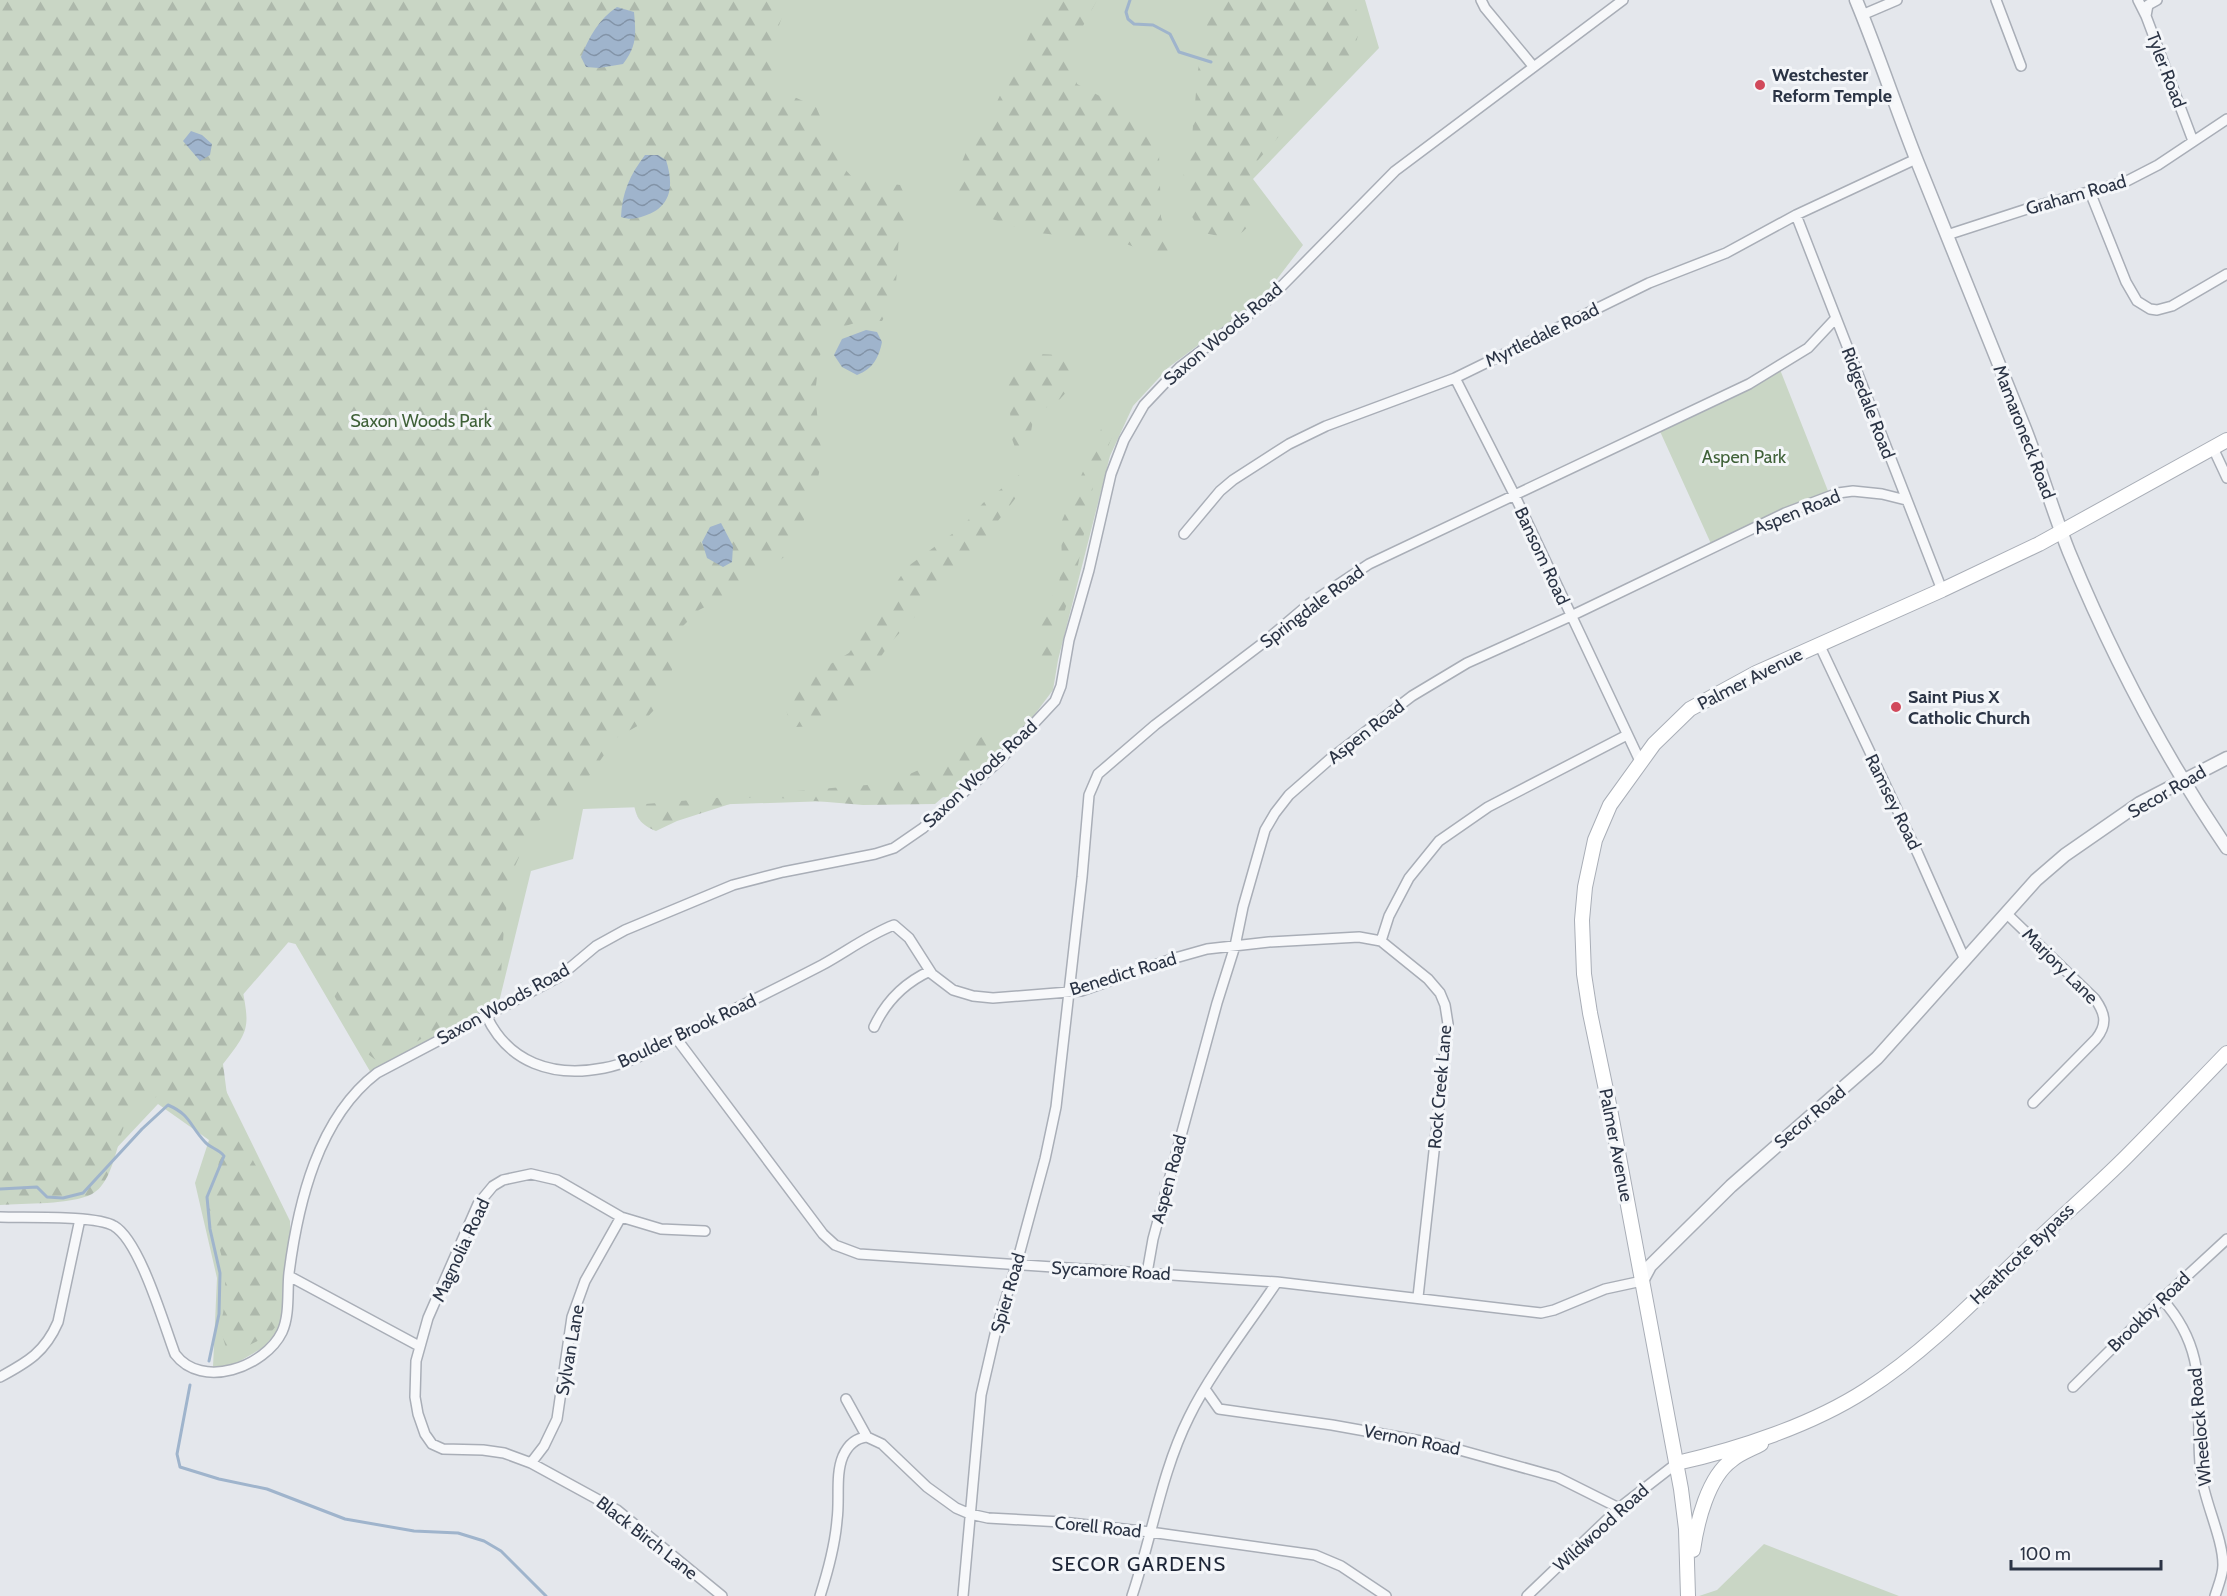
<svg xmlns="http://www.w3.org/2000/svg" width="2227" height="1596" font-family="Cabin,sans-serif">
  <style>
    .green { fill: #c9d6c5 }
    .forest { fill: url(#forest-firs); fill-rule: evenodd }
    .water { fill: url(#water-waves) }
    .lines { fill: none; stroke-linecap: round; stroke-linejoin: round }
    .stream { stroke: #9fb4cc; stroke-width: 3 }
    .minor-casing { stroke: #a9aeb7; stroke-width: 12 }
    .tertiary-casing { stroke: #a9aeb7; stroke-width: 15 }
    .secondary-casing { stroke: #a9aeb7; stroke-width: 16 }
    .minor { stroke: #f7f8fa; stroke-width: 9 }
    .tertiary { stroke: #f7f8fa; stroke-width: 12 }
    .secondary { stroke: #fff; stroke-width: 14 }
    .poi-dot { fill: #d1495b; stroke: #f4f6f9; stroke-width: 2 }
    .labels { text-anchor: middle; stroke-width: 6; stroke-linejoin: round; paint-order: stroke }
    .street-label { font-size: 18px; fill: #2b3445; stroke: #f4f6f9 }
    .poi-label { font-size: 18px; font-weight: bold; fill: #2b3445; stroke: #f4f6f9; text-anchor: start }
    .park-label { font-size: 18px; fill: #3f6138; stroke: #f4f6f9 }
    .neighbourhood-label { font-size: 20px; letter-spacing: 1.5px; fill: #1d2536; stroke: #f4f6f9 }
  </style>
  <defs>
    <pattern id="forest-firs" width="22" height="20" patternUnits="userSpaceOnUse" patternTransform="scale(1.5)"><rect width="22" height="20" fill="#c9d6c5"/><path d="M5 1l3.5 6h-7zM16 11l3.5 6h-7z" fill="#adb8ab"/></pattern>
    <pattern id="water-waves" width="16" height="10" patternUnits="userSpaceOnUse" patternTransform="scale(1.5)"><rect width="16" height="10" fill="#9fb4cc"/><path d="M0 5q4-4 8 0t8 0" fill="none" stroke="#8293a7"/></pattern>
  </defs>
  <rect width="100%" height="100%" fill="#e4e7ec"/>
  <path class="green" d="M0,0H1365L1379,48L1253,179L1303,245L1264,296L1169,367L1133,406L1110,456L1058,660L1053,690L1017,738L949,797L583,809L573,859L531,871L499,1002L371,1073L292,938L202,1042L290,1221V1309L280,1328L264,1347L233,1365L213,1367L217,1278L195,1183L209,1140L158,1104L78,1189Z
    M1779,367L1830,496L1713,548L1658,427Z
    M1764,1544L1899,1596H1699L1717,1590Z"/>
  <path class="forest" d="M0,0H788L777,31L775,88L816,107L842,166L853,178L900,185L907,200L909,215L899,234L896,284L892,305L882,321L864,320L830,331L819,358L815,395L822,458L815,493L795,542L784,557L750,584L699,610L682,627L671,675L654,710L641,724L616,738L590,775L556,809L534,824L511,875L504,926L501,975L490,995L396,1055L377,1061L364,1051L308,947L279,940L241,981C249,1026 252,1028 223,1064L230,1118L276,1203L280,1283V1321L268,1336L239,1350L226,1348L220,1327L226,1299L224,1265L209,1210L220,1157L202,1124L186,1109L159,1096C152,1099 143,1101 137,1105C117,1119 119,1180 92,1194C71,1205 24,1203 0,1205ZM617,7L634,13L599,68L587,67L581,57Z
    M1042,0H1097L1069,52L1077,84L1128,111L1159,153L1161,217L1171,250L1153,254L1121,242L1030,232L966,210L954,182L970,142L988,120L1036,22Z
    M1212,0H1353C1361,21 1361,32 1352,53L1252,167L1249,190L1262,206C1240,240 1239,241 1200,232L1182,197L1184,172L1192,137L1198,70Z
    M1038,354L1060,355L1074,369L1071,387L1060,399L1034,415L1028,448L1017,453L1011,436L1010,410L995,380C1009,367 1020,360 1038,354Z
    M1114,421L1116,427L1094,481L1078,565L1058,634L1051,671H1044L1037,655L1038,624L1059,582L1062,568L1061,523L1102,427Z
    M1019,475L1023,479L1021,491L964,565L890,643L864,682L835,717L813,726L796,727L788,716L783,701L795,685L849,653L907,567L963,526L983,503Z
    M1000,733L1004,741L1001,747L935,804L863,805L755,796L677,821L656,831C642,825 637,820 634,805L890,783L956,753L983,736Z"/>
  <path class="water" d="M617,7L634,12C636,34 637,46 623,64L599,68L586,67L581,57C589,37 599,19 617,7Z
    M191,131L202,135L212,144L210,155L200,161L183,141Z
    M645,155H658L666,160C674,185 672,207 644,216C635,219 630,220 621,217C622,192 630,175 645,155Z
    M866,330L877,332L882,342C879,357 873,369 857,375L842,367L834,355L842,339Z
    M721,523L733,546L732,562L723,567L707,558L702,542L710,527Z"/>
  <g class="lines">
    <path class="stream" d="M1130,0L1126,12L1128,19L1134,24L1153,25L1170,34L1179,52L1211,62
      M0,1189L37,1187L47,1197L63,1198L83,1193L142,1129L168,1105C191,1115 189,1125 205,1142C210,1148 219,1149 224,1156L207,1197L210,1229L220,1273L219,1314L209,1361
      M190,1385L177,1454L180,1467L219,1479L267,1489L345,1519L414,1531L458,1533L484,1541L501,1551L546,1596"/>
    <g class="minor-casing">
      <path id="minor" d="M1481,0L1485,8L1533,66
        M1996,0L2021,66
        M2138,0L2146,16L2193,141
        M1862,15L1897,0
        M2146,16L2148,5L2157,0
        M2090,192L2126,282L2137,301L2150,309L2157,310L2172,306L2227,274
        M1796,215L1942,590
        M1947,235L2036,206L2125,182L2158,165L2227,119
        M1455,378L1514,494L1640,761
        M2213,448L2227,478
        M1184,534L1220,491L1233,480L1289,444L1326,426L1455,378L1649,283L1726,253L1796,215L1916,159
        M1819,644L1918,854L1965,960
        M2006,913L2095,999C2105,1013 2108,1024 2096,1039L2033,1103
        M1381,941L1389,916L1409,878L1439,841L1488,807L1627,735
        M486,1015C508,1063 553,1078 604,1068C631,1063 658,1047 683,1035C730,1011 776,989 822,965C846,952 868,935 894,925L909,938L932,974L953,990L973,996L993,998L1081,991L1175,958L1207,949L1269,942L1359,937L1381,941L1428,979L1440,993L1445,1005L1448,1024L1418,1297
        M874,1027C886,1001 904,983 930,971
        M676,1038L823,1234L835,1245L859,1254L1277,1282L1541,1313L1554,1310L1605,1289L1642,1281
        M0,1217C25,1218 96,1215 114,1226C140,1241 164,1325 175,1354C202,1390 265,1367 282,1332C290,1315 287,1291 289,1273C298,1203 318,1118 377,1073L559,977L596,946L625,930L733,885L783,872L875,854L894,848L923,828L998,762L1055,701L1061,686L1069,640L1089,570L1111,474L1124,440L1144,405L1180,367L1269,299L1395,171L1623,0
        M705,1231L661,1229L621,1217L557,1180L531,1174L503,1180L493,1186L478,1204L428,1318L416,1361L415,1397L418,1414L425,1434L432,1444L443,1449L483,1450L504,1453L531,1463L617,1510L722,1596
        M1147,1273L1153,1239L1217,1003L1235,946L1243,907L1265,830L1275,813L1289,795L1330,759L1412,696L1467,663L1571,616L1785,513L1838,493L1853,491L1882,494L1906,500
        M289,1276L419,1346
        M2162,1299C2214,1357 2193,1407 2201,1475C2205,1503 2223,1539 2223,1565C2223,1575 2218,1586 2215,1596
        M0,1377C28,1362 45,1352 58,1322L80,1219
        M2073,1387L2162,1299L2227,1239
        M1205,1389L1219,1409L1332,1425L1438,1444L1557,1477L1619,1508
        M846,1399L867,1437L882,1444L927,1487L956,1508L970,1514L988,1518L1062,1522L1150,1532L1315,1555L1341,1566L1386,1596
        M531,1463L544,1446L557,1419L572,1317L585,1281L621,1217
        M820,1596C828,1571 835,1546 837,1520C840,1499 835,1475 843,1456C848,1445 855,1438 867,1437
        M963,1596L981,1395L996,1330L1016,1266L1045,1159L1056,1107L1082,877L1089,795L1098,774L1155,725L1263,643L1309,604L1369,564L1749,384L1808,348L1836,318
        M1132,1596C1152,1537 1161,1473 1189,1417C1211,1372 1249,1324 1277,1282
        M1527,1596L1619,1508L1677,1463"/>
    </g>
    <g class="tertiary-casing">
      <path id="tertiary" d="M1856,0C1878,53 1896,108 1917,161C1953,251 1990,340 2025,429C2041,470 2053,512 2069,552C2112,656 2164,756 2227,848
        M1642,1281L1650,1266L1731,1186L1877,1058L2036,880L2065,855L2140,803L2227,758"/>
    </g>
    <g class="secondary-casing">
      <path id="secondary" d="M1677,1463C1739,1449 1812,1425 1866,1390C1927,1351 1978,1297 2030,1247C2061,1217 2095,1188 2126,1157C2160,1123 2193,1088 2227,1053
        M1693,1550C1697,1522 1708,1477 1732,1460C1740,1453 1752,1449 1761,1444
        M1688,1596L1686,1529L1681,1489L1610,1109L1590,1013L1584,974L1582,920L1585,887L1595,840L1610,805L1654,744L1690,709L1756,673L1942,590L2039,544L2227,440"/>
    </g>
    <use href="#minor" class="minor"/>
    <use href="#tertiary" class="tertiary"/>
    <use href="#secondary" class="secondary"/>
  </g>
  <g class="poi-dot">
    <circle cx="1760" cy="85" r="6"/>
    <circle cx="1896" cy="707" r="6"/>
  </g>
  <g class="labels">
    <g class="street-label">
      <text transform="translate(2166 70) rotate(69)" y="6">Tyler Road</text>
      <text transform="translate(2076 195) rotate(-16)" y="6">Graham Road</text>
      <text transform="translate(1223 334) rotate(-40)" y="6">Saxon Woods Road</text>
      <text transform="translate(1542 335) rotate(-26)" y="6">Myrtledale Road</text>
      <text transform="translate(1868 403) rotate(69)" y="6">Ridgedale Road</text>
      <text transform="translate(2024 432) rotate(69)" y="6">Mamaroneck Road</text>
      <text transform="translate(1797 512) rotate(-22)" y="6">Aspen Road</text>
      <text transform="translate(1542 556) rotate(65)" y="6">Bansom Road</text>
      <text transform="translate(1312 607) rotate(-37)" y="6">Springdale Road</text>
      <text transform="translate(1750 679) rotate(-27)" y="6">Palmer Avenue</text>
      <text transform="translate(1366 732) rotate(-38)" y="6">Aspen Road</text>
      <text transform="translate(980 774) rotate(-43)" y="6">Saxon Woods Road</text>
      <text transform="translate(2167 792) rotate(-30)" y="6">Secor Road</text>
      <text transform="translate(1893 802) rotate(64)" y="6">Ramsey Road</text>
      <text transform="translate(2060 966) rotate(45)" y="6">Marjory Lane</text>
      <text transform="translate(1123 974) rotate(-17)" y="6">Benedict Road</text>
      <text transform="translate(503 1004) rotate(-29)" y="6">Saxon Woods Road</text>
      <text transform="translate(687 1031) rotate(-25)" y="6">Boulder Brook Road</text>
      <text transform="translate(1440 1087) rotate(-85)" y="6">Rock Creek Lane</text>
      <text transform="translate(1810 1117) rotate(-40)" y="6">Secor Road</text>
      <text transform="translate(1616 1145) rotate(79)" y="6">Palmer Avenue</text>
      <text transform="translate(1169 1179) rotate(-75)" y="6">Aspen Road</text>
      <text transform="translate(461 1250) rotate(-65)" y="6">Magnolia Road</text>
      <text transform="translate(2022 1254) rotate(-44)" y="6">Heathcote Bypass</text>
      <text transform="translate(1111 1271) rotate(3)" y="6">Sycamore Road</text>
      <text transform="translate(1008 1293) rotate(-74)" y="6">Spier Road</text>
      <text transform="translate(2149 1312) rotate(-44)" y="6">Brookby Road</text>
      <text transform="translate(570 1350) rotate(-80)" y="6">Sylvan Lane</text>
      <text transform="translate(2200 1427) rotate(-95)" y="6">Wheelock Road</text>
      <text transform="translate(1412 1440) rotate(11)" y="6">Vernon Road</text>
      <text transform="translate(1098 1527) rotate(6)" y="6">Corell Road</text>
      <text transform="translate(1601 1528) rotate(-42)" y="6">Wildwood Road</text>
      <text transform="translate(647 1538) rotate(38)" y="6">Black Birch Lane</text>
    </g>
    <g class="poi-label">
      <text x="1772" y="81">Westchester<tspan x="1772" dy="21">Reform Temple</tspan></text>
      <text x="1908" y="703">Saint Pius X<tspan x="1908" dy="21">Catholic Church</tspan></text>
    </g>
    <g class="park-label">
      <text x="421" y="427">Saxon Woods Park</text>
      <text x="1744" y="463">Aspen Park</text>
    </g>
    <g class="neighbourhood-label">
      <text x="1139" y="1571">SECOR GARDENS</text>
    </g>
  </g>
  <path d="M2011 1560v9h150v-9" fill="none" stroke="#2b3445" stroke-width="3"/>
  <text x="2020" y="1560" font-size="18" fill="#2b3445" stroke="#f4f6f9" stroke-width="4.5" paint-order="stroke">100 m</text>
</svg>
